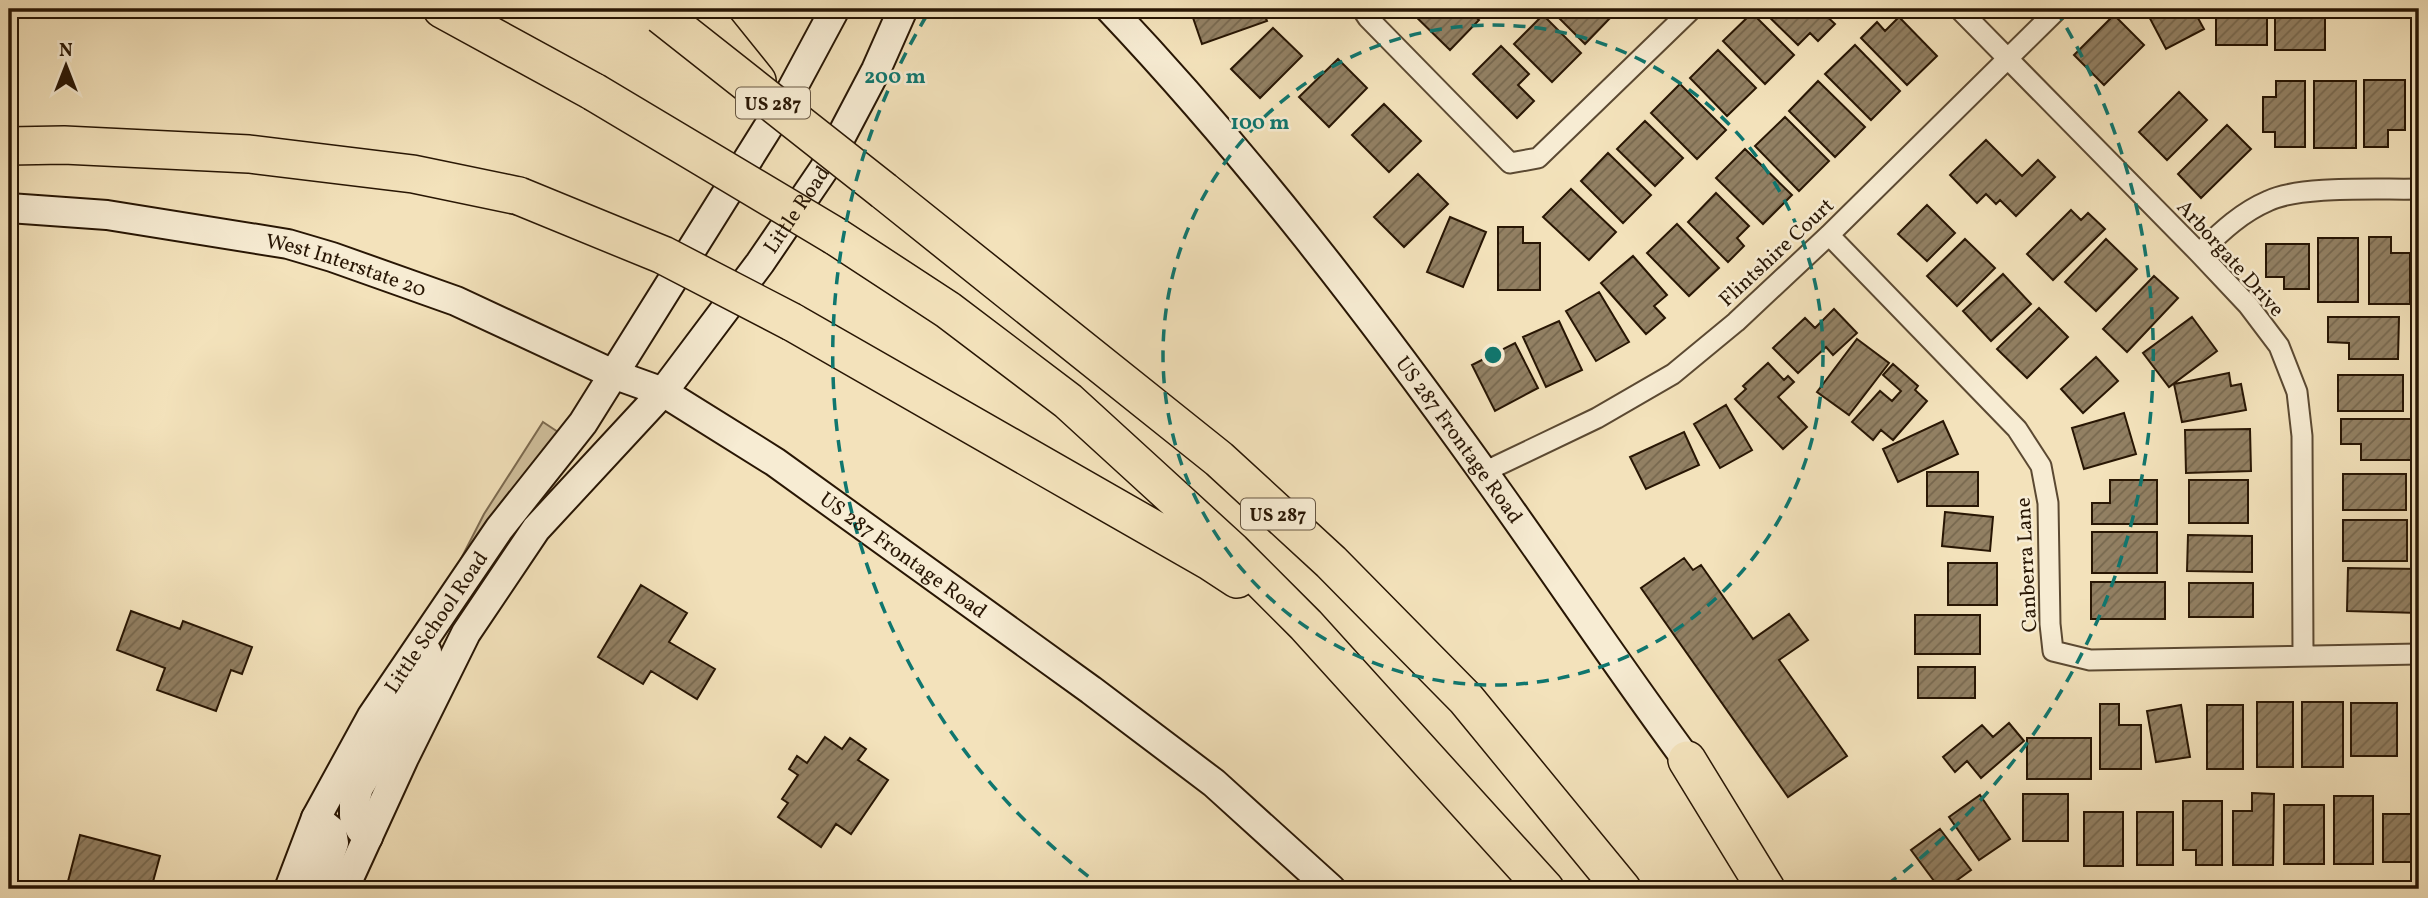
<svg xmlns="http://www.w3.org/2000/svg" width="2428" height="898" font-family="Vollkorn,serif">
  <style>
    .green { fill: #d0bf9c; stroke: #7c6a50; stroke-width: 2 }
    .building { fill: url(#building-hatch); stroke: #281604; stroke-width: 2 }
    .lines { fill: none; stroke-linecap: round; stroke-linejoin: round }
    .street-casing { stroke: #5b4932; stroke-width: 23 }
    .secondary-casing { stroke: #281604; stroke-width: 32 }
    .highway-casing { stroke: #281604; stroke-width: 40 }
    .street { stroke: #f7ecd3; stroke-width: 19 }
    .secondary { stroke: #f7ecd3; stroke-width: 28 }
    .highway { stroke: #f3e2bb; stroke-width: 37 }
    .highway-bridge-casing { stroke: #281604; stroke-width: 40; stroke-linecap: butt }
    .highway-bridge { stroke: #f3e2bb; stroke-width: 37 }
    .ring { fill: none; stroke: #0f766e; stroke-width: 3.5; stroke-dasharray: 12 9 }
    .labels { text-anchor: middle; stroke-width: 5; stroke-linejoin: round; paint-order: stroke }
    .shield { fill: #f7ecd3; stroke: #665642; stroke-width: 2 }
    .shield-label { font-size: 19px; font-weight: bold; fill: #281604 }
    .street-label { font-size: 21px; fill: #281604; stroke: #f7ecd3 }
    .centre { fill: #0f766e; stroke: #f7ecd3; stroke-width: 3.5 }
    .ring-label { font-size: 21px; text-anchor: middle; font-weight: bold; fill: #0f766e; stroke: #f7ecd3; stroke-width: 5; stroke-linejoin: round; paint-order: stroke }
  </style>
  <defs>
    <pattern id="building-hatch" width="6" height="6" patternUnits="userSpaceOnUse" patternTransform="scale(1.75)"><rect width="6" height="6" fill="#928063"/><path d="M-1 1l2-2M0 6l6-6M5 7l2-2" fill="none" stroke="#77684f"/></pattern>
  </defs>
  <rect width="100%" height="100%" fill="#f3e2bb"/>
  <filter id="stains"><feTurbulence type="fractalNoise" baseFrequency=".00286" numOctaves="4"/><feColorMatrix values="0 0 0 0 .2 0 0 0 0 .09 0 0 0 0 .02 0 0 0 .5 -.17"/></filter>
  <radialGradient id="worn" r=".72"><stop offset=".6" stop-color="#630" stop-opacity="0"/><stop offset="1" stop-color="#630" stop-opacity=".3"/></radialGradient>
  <path class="green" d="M543,422L561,434L446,588L484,514Z"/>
  <path class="building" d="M1190,9H1262L1267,21L1202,44Z
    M1408,9H1467L1479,20L1450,50Z
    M1550,9H1607L1613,15L1585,44Z
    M1761,9H1819L1835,24L1818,41L1810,33L1798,45Z
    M2145,9H2193L2204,29L2166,49Z
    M2216,9H2267V45H2216Z
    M2275,9H2325V50H2275Z
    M1752,13L1794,55L1765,84L1723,41Z
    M1543,15L1581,53L1552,82L1514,44Z
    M2114,15L2144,45L2104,85L2074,55Z
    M1899,17L1937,56L1907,85L1861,38L1877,22L1885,31Z
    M1273,28L1302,56L1260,98L1231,69Z
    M1855,45L1900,91L1871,120L1825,74Z
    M1501,46L1529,74L1518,85L1534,101L1517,118L1473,74Z
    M1718,50L1756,88L1727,116L1690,78Z
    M1338,59L1367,88L1329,127L1299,97Z
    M2364,80H2405V130H2388V147H2364Z
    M1818,81L1865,127L1835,157L1789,111Z
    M2276,81H2305V147H2275V132H2263V97H2276Z
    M2314,81H2356V148H2314Z
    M1680,84L1726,130L1697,159L1651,113Z
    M2179,92L2207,120L2167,160L2139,132Z
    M1384,104L1421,141L1389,172L1352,135Z
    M1785,117L1829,161L1799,191L1755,146Z
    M1645,121L1683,158L1655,186L1617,149Z
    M2227,125L2251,149L2201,198L2178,174Z
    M1986,140L2022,176L2038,160L2055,177L2016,216L2000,200L1996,204L1986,194L1977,203L1950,175Z
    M1745,149L1792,195L1763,224L1716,178Z
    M1608,153L1651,195L1623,223L1581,181Z
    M1418,174L1448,204L1404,247L1374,217Z
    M1571,189L1616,232L1589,260L1543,217Z
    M1716,193L1749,226L1737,238L1744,246L1728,262L1688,222Z
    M1927,205L1955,233L1927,261L1898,234Z
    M2071,210L2081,220L2088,213L2105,229L2053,280L2027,254Z
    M1450,217L1486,232L1463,287L1427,272Z
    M1677,224L1719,268L1689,296L1647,253Z
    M1498,227H1523V243H1540V290H1498Z
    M2369,237H2391V253H2410V304H2369Z
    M2318,238H2358V302H2318Z
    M1965,239L1995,268L1957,306L1927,276Z
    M2106,239L2137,269L2096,311L2065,282Z
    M2266,244H2309V289H2284V277H2266Z
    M1633,256L1667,295L1654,306L1665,318L1646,334L1601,283Z
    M2003,274L2031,304L1991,341L1963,311Z
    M2154,276L2178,298L2127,352L2103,329Z
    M1599,292L1629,342L1596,361L1566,311Z
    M2039,308L2068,337L2027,378L1997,349Z
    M1834,309L1857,333L1833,355L1826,347L1798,373L1773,348L1805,318L1815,328Z
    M2192,317L2217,351L2169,387L2143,353Z
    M2328,317H2399L2398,359H2349V343L2328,342Z
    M1559,321L1582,370L1546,387L1523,337Z
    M1857,339L1889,363L1849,415L1817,392Z
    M1515,343L1538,388L1495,411L1472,365Z
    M2096,357L2118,381L2083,413L2061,389Z
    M1768,363L1784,380L1788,376L1794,382L1778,397L1807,427L1783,449L1735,399L1746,389L1743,386Z
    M1893,364L1918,386L1915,390L1927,401L1893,440L1881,430L1873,440L1852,422L1880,391L1892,401L1901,391L1883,375Z
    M2229,373L2231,386L2241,384L2246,410L2182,422L2174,384Z
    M2338,375H2403V411H2338Z
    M1726,405L1752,450L1720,468L1694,424Z
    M2124,413L2136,454L2084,469L2072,428Z
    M2341,419H2412V460H2361V444H2341Z
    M1943,421L1958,454L1898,482L1883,449Z
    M2250,429L2251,471L2186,473L2185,430Z
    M1684,432L1699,465L1646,489L1630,457Z
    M1927,472H1978V506H1927Z
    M2343,474H2406V510H2343Z
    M2110,480H2157V524H2092V503H2110Z
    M2189,480H2248V523H2189Z
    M1945,512L1993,517L1990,551L1942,546Z
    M2343,520H2407V561H2343Z
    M2092,532H2157V573H2092Z
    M2188,535L2252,536V572L2187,571Z
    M1684,558L1693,570L1701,565L1753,639L1789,614L1808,640L1779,660L1847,756L1788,797L1641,588Z
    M1948,563H1997V605H1948Z
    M2348,568L2419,569V613L2347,611Z
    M2091,582H2165V619H2091Z
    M2189,583H2253V617H2189Z
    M641,585L687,613L669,642L715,669L697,699L651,671L643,684L598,657Z
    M131,611L180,629L183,621L252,647L242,674L231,670L216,711L157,690L165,668L117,650Z
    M1915,615H1980V654H1915Z
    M1918,667H1975V698H1918Z
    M2257,702H2293V767H2257Z
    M2302,702H2343V767H2302Z
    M2351,703H2397V756H2351Z
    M2100,704H2119V725H2141V769H2100Z
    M2181,705L2190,757L2156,762L2147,711Z
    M2207,705H2243V769H2207Z
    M2009,723L2024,741L1981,778L1967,761L1955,772L1943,757L1982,725L1993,737Z
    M825,737L842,749L850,738L866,749L858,760L888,780L851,834L836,824L821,847L778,817L788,803L782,799L798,775L789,769L797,756L807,763Z
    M2027,738H2091V779H2027Z
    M2252,793L2274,794L2273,865H2233V811H2252Z
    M2023,794H2068V841H2023Z
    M1980,795L2010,839L1979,860L1949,817Z
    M2334,796H2373V864H2334Z
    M2183,801H2222V865H2196V850H2183Z
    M2284,805H2324V864H2284Z
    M2084,812H2123V866H2084Z
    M2137,812H2173V865H2137Z
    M2383,814H2419V862H2383Z
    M1940,829L1971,870L1945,889H1940L1911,850Z
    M80,835L160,856L151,889H66Z"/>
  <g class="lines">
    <g class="street-casing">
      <path id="street" d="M1362,9L1368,18L1510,163L1538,158L1692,9
        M1959,9L2199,253L2248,305L2279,346L2297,392L2302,436L2303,655
        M1829,235L2017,429L2041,466L2048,503L2050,624L2053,651L2090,660L2419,654
        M2199,253C2220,233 2240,213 2268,201C2301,185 2381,190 2419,189
        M1484,472L1597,418L1673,374L1736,322L1829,235L2058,9"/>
    </g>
    <g class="secondary-casing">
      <g id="secondary">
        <path id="s1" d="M1110,9C1247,154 1368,311 1484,473C1556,573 1624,676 1698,775"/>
        <path id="s2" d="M9,208L107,215L288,244L332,257L456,301L613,374L663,392L775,462L1091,690L1214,783L1331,889"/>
        <path d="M316,818L332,831L334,843L318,889"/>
        <path d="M368,837L360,829L354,816V804L359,787L410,705L427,652"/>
        <path id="s3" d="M289,889L316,818L372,716L499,529L583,423L792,89L835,9"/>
        <path id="s4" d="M344,889L404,758L466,633L536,529L663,392L760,263L824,169L876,70L903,9"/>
      </g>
    </g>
    <g class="highway-casing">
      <path id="highway" d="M442,9L594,92
        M699,9L757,81
        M9,146L64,145L249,154L413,174L519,196
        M884,191L1219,459L1331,562L1466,699L1622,889
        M835,236L948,310L1068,401L1149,475L1232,551L1306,625L1545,889
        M792,322L1211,562L1237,579
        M1687,760L1766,889"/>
    </g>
    <use href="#street" class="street"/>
    <use href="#secondary" class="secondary"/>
    <use href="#highway" class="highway"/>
    <g class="highway-bridge-casing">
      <path id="highway-bridge" d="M661,15L884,191
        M594,92L835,236
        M519,196L663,255L792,322"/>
    </g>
    <use href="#highway-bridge" class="highway-bridge"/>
  </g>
  <g class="ring">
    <circle cx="1493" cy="355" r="330"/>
    <path d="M1105 889A660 660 0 0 1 930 10M2056 10A660 660 0 0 1 1881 889"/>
  </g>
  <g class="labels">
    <g class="shield">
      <rect x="736" y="87.5" width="74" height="31" rx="5"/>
      <rect x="1241" y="498.5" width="74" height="31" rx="5"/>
    </g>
    <g class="shield-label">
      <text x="773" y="110">US 287</text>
      <text x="1278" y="521">US 287</text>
    </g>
    <g class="street-label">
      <text dy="7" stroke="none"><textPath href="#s4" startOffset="822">Little Road</textPath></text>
      <text transform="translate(1776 252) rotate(-43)" y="7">Flintshire Court</text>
      <text transform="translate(2231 258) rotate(48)" y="7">Arborgate Drive</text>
      <text dy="7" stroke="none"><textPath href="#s2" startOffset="343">West Interstate 20</textPath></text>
      <text dy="7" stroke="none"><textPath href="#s1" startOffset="555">US 287 Frontage Road</textPath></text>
      <text dy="7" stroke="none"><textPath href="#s2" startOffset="976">US 287 Frontage Road</textPath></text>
      <text transform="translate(2026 565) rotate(-93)" y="7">Canberra Lane</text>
      <text dy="7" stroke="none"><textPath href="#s3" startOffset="306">Little School Road</textPath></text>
    </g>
  </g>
  <circle cx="1493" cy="355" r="10" class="centre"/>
  <g class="ring-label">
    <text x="895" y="83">200 m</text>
    <text x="1260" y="129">100 m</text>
  </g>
  <rect width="2428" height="898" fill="none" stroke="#f3e2bb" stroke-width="35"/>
  <rect x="10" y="10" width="2407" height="877" fill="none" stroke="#281604" stroke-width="3.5"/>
  <rect x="18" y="18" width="2393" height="863" fill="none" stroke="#281604" stroke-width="2"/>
  <g transform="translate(66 66)" stroke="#f7ecd3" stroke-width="5" paint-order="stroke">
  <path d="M0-5L12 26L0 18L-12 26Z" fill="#281604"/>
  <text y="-10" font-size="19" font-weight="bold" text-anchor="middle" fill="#281604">N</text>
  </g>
  <rect width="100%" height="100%" filter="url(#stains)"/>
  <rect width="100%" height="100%" fill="url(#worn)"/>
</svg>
